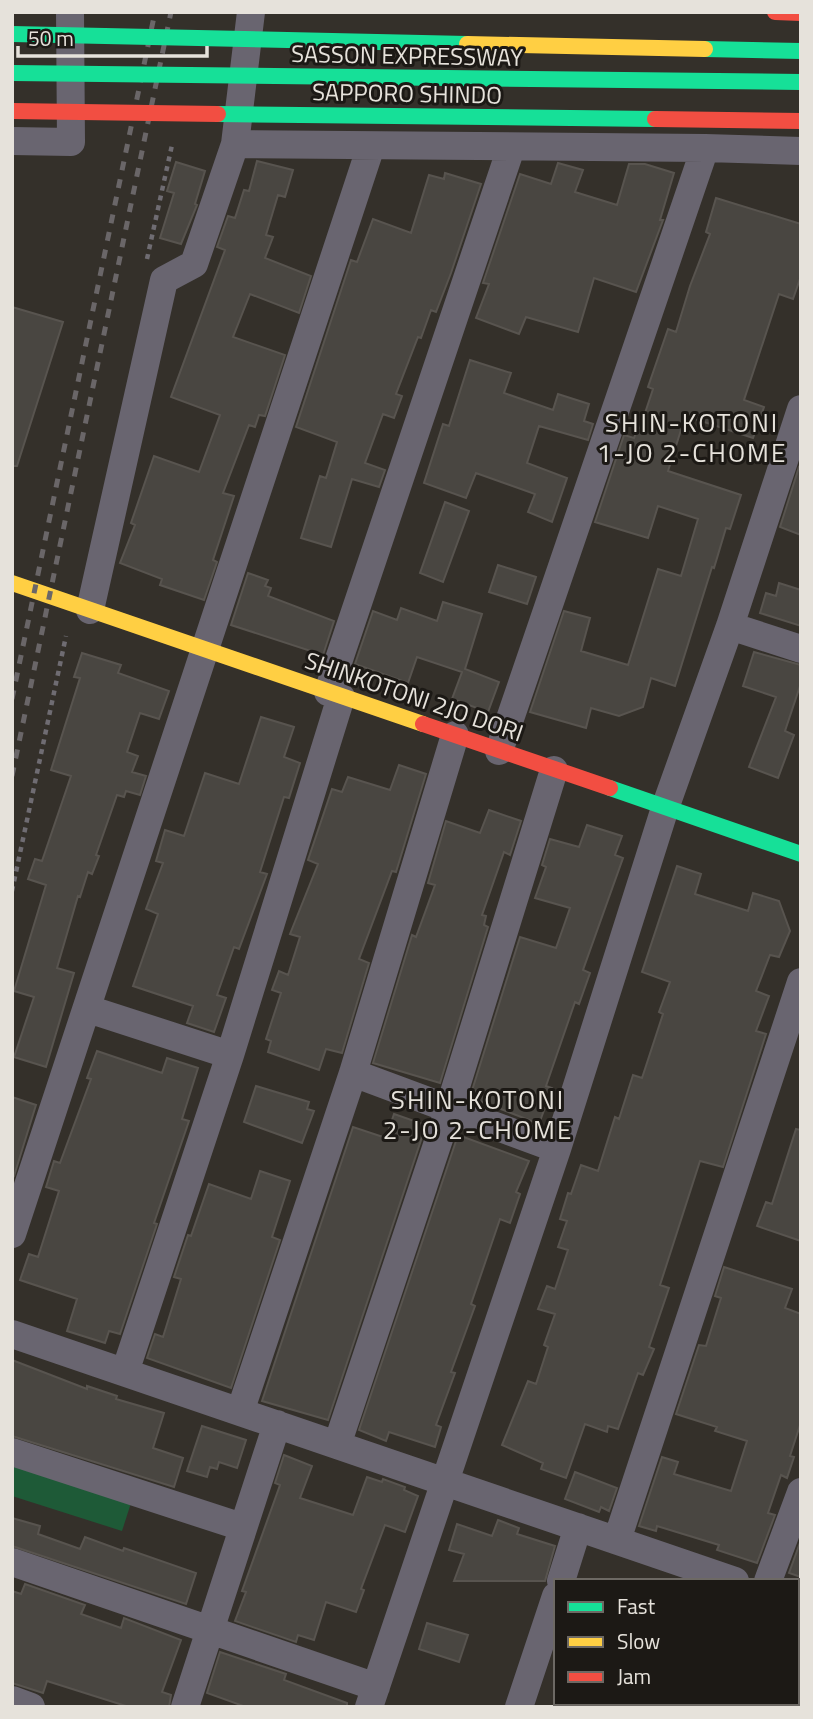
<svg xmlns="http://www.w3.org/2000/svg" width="813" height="1719" font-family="'Titillium Web',sans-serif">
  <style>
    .green { fill: #1e5a37 }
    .building { fill: #494641; stroke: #58544f; stroke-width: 2 }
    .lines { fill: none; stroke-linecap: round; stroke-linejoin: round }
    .path { stroke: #6f6c72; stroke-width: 4.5; stroke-dasharray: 5 5; stroke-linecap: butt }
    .street { stroke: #696570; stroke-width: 28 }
    .fast { stroke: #16e098; stroke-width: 16 }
    .slow { stroke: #ffcf43; stroke-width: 16 }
    .jam { stroke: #f24e42; stroke-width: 16 }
    .rail { stroke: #6a6668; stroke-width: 5; stroke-dasharray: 9 9; stroke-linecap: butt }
    .fast-bridge { stroke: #16e098; stroke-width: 16 }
    .slow-bridge { stroke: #ffcf43; stroke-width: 16 }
    .jam-bridge { stroke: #f24e42; stroke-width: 16 }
    .labels { text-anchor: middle; stroke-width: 6; stroke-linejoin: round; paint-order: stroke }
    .street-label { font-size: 24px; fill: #e6e2db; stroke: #1c1915 }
    .neighbourhood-label { font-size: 26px; letter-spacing: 2px; fill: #e6e2db; stroke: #1c1915 }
  </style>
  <rect width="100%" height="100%" fill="#34302a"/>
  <path class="green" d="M12,1463L131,1503L122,1531L12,1496Z"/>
  <path class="building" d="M257,161L293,170L285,197L278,195L266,235L273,237L265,258L311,276L299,313L250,294L233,337L285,355L265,416L259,415L255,427L249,425L223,493L234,496L213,560L217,562L204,600L160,585L162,579L120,563L135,525L131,523L154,456L199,472L220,415L171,397L225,250L217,247L228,216L235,218L244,190L249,191Z
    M176,162L205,171L195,204L197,205L181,244L160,238L174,193L167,191Z
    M558,163L583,170L575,192L617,205L629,164H645L674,173L660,220H663L636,292L594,278L578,332L526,317L519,334L476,318L489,284L483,283L520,174L551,184Z
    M445,173L481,184L451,273L436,312L431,310L421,338L418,337L396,394L402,396L394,418L383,414L365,463L385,470L379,487L352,479L331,547L301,538L320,476L326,478L337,442L296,427L351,260L357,262L373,219L411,233L429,175L444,179Z
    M716,198L801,224V276L793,299L779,294L744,400L764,407L753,438L692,418L687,432L681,430L668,471L741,495L730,529L726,528L714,568L712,567L675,686L651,678L643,707L619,716L591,708L586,728L530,712L564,611L590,618L581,651L628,665L658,569L681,576L698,519L658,506L648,538L595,522L624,435L634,438L638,428H640L653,389L648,387L668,329L676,332L690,286L710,234L706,232Z
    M12,307L63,322L17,466H12Z
    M470,360L511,373L504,393L553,410L558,394L589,404L584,421L593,424L588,440L539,426L527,463L567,478L552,522L528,512L535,494L476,473L466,498L424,483L443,424L449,426Z
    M799,467L801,468V535L780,527Z
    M445,502L469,511L443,582L420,573Z
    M498,565L536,577L527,604L489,592Z
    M248,573L268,580L265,586L271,588L268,596L334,621L323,655L231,625Z
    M779,583L801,590V626L760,613L766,593L776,596Z
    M443,602L482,614L465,669L499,682L488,712L452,699L462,672L417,657L408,683L355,664L373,611L397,620L401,608L437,621Z
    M754,652L801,665V683L785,731L794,735L778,778L749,767L776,697L743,686Z
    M82,653L121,665L118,673L169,691L159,719L140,713L127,752L138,756L132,772L146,776L140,795L126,791L124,797L117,795L96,855L99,856L92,874L88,872L80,897L78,896L57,968L74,973L46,1067L14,1057L34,997L14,991L46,885L28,879L35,859L42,861L71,776L51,770L80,678L74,677Z
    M261,717L294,727L284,757L300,763L289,798L284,797L260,872L267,874L239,949L234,947L217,995L226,998L214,1032L187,1023L193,1006L133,986L158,914L146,909L163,863L156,861L165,830L184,836L205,773L239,784Z
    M399,765L426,774L396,872L392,871L359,959L369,963L342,1053L326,1049L319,1070L268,1052L271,1041L266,1039L281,993L272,990L279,971L288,975L300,937L290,934L318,864L308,860L332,789L342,792L348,777L390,790Z
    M489,810L521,821L510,855L504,852L482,915L486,916L484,925L488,927L440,1083L373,1063L412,935L416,937L435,885L428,883L446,821L480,833Z
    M587,825L622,836L615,855L623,858L583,970L590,973L579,1004L575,1002L546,1086L552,1088L539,1124L470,1097L520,937L556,948L570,908L535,898L546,867L542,865L550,839L579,847Z
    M677,866L701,874L695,894L748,911L753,893L779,901L790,931L779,957L770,955L756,991L769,996L756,1031L766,1034L723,1167L700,1161L660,1285L669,1288L649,1347L654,1349L643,1375L638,1373L618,1429L608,1426L607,1432L585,1424L566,1478L541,1469L543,1463L502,1445L528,1381L536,1384L548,1347L544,1345L555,1314L538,1309L547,1286L555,1289L568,1250L558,1247L567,1221L560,1219L568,1193L571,1194L581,1165L598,1171L615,1117L619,1119L633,1075L642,1078L663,1014L659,1012L670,982L642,972Z
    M97,1051L162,1073L167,1058L198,1068L182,1119L189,1121L154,1223L157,1224L120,1334L109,1331L105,1343L67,1331L77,1299L20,1280L29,1254L38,1257L59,1191L46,1187L54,1161L60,1163L91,1079L87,1078Z
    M256,1086L309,1102L307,1109L314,1111L302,1143L244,1122Z
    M12,1097L36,1105L14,1176L12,1175Z
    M394,1114L426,1125L328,1420L262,1401L353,1127L386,1138Z
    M796,1129L801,1130V1241L757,1226L766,1202L772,1204Z
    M458,1135L529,1161L516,1192L520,1194L510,1223L500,1219L471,1304L475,1306L451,1372L455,1373L436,1425L441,1427L435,1447L389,1432L386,1441L359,1430Z
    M260,1171L290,1181L272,1237L280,1240L231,1388L147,1358L155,1334L163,1337L181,1279L174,1277L188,1235L191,1236L209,1184L251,1199Z
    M724,1267L792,1289L785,1308L801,1314V1422L790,1456L794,1457L787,1478L781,1475L768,1513L775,1515L757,1563L717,1550L719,1545L657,1526L656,1531L639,1526L662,1457L678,1462L674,1474L731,1491L747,1441L715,1431L717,1427L676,1414L699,1345L706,1346L721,1298L715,1296Z
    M12,1360L87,1389V1386L117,1396L116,1399L164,1413L153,1448L183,1458L174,1487L12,1436Z
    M202,1426L246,1440L237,1468L219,1462L217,1469L210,1467L207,1477L187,1471Z
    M284,1455L312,1466L300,1498L353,1515L367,1477L382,1482L383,1479L405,1487L404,1490L418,1496L405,1532L385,1525L361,1589L364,1590L356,1612L326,1602L314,1640L298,1635L296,1642L235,1621L246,1592L242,1591L280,1485L275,1483Z
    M575,1472L617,1488L609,1511L601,1507L599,1512L565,1499Z
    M12,1518L40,1526L38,1534L80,1549L85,1537L123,1551L124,1548L196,1573L186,1604L12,1546Z
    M498,1520L519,1528L517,1534L555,1546L545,1581H454L464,1554L449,1550L457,1524L492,1536Z
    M801,1540V1577L789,1573Z
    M25,1584L85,1605L81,1614L121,1628L124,1618L181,1640L162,1692L171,1695L169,1707H129L47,1681L43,1693L12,1683V1591L21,1594Z
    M427,1623L468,1635L459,1662L419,1649Z
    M220,1652L286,1674L284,1680L347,1703V1707H246L207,1693Z"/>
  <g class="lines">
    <path class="path" d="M147,259L172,145
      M12,891L66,636"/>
    <path class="street" d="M12,141L71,142L70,12
      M235,144L705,148L801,151
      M90,610L164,280L194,264L235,144L251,12
      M730,626L801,649
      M328,692L511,148
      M499,751L705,148
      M88,1009L230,1055
      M353,1073L557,1149
      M12,1234C135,872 251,508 371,146
      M12,1334L735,1581
      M125,1372L230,1055L341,697
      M240,1412L353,1073L455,735
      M337,1445L449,1109L554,770
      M12,1452L242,1527
      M617,1540L801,982
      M12,1562L376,1687
      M561,1581L578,1527
      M768,1581L801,1492
      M797,1602L801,1603
      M12,1700L31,1707
      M714,1703L723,1707
      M185,1707L277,1424
      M369,1707L557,1149L665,808L730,626L801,409
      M519,1707L556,1596
      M664,1707L665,1703"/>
    <path class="fast" d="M610,788L801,854"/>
    <path class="slow" d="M12,583L423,724"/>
    <path class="jam" d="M775,12L801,13
      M423,724L610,788"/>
    <path class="rail" d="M12,699L155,12
      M12,776L171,12"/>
    <path class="fast-bridge" d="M12,34L467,44
      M705,49L801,51
      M12,73L801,82
      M218,114L655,119"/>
    <path class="slow-bridge" d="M467,44L705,49"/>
    <path class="jam-bridge" d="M12,111L218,114
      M655,119L801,121"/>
  </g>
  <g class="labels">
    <g class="street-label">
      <text transform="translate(407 56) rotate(1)" y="8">SASSON EXPRESSWAY</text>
      <text transform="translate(407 94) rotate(1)" y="8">SAPPORO SHINDO</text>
      <text transform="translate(414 697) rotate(19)" y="8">SHINKOTONI 2JO DORI</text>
    </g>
    <g class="neighbourhood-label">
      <text x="692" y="432">SHIN-KOTONI<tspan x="692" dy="30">1-JO 2-CHOME</tspan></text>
      <text x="478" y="1109">SHIN-KOTONI<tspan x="478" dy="30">2-JO 2-CHOME</tspan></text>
    </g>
  </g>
  <rect width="813" height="1719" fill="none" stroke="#e6e2db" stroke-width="28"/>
  <rect x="554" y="1579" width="245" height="126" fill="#1c1915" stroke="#6d6964" stroke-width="2"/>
  <rect x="568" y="1602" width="35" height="10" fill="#16e098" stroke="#6d6964" stroke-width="2"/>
  <text x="617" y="1614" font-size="21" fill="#e6e2db">Fast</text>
  <rect x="568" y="1637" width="35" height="10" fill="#ffcf43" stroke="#6d6964" stroke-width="2"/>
  <text x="617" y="1649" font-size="21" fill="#e6e2db">Slow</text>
  <rect x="568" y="1672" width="35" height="10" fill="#f24e42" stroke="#6d6964" stroke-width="2"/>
  <text x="617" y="1684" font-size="21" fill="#e6e2db">Jam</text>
  <path d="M18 46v10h189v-10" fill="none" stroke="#e6e2db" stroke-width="3.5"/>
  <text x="28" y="46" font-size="21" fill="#e6e2db" stroke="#1c1915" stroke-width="5" paint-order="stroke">50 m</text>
</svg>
